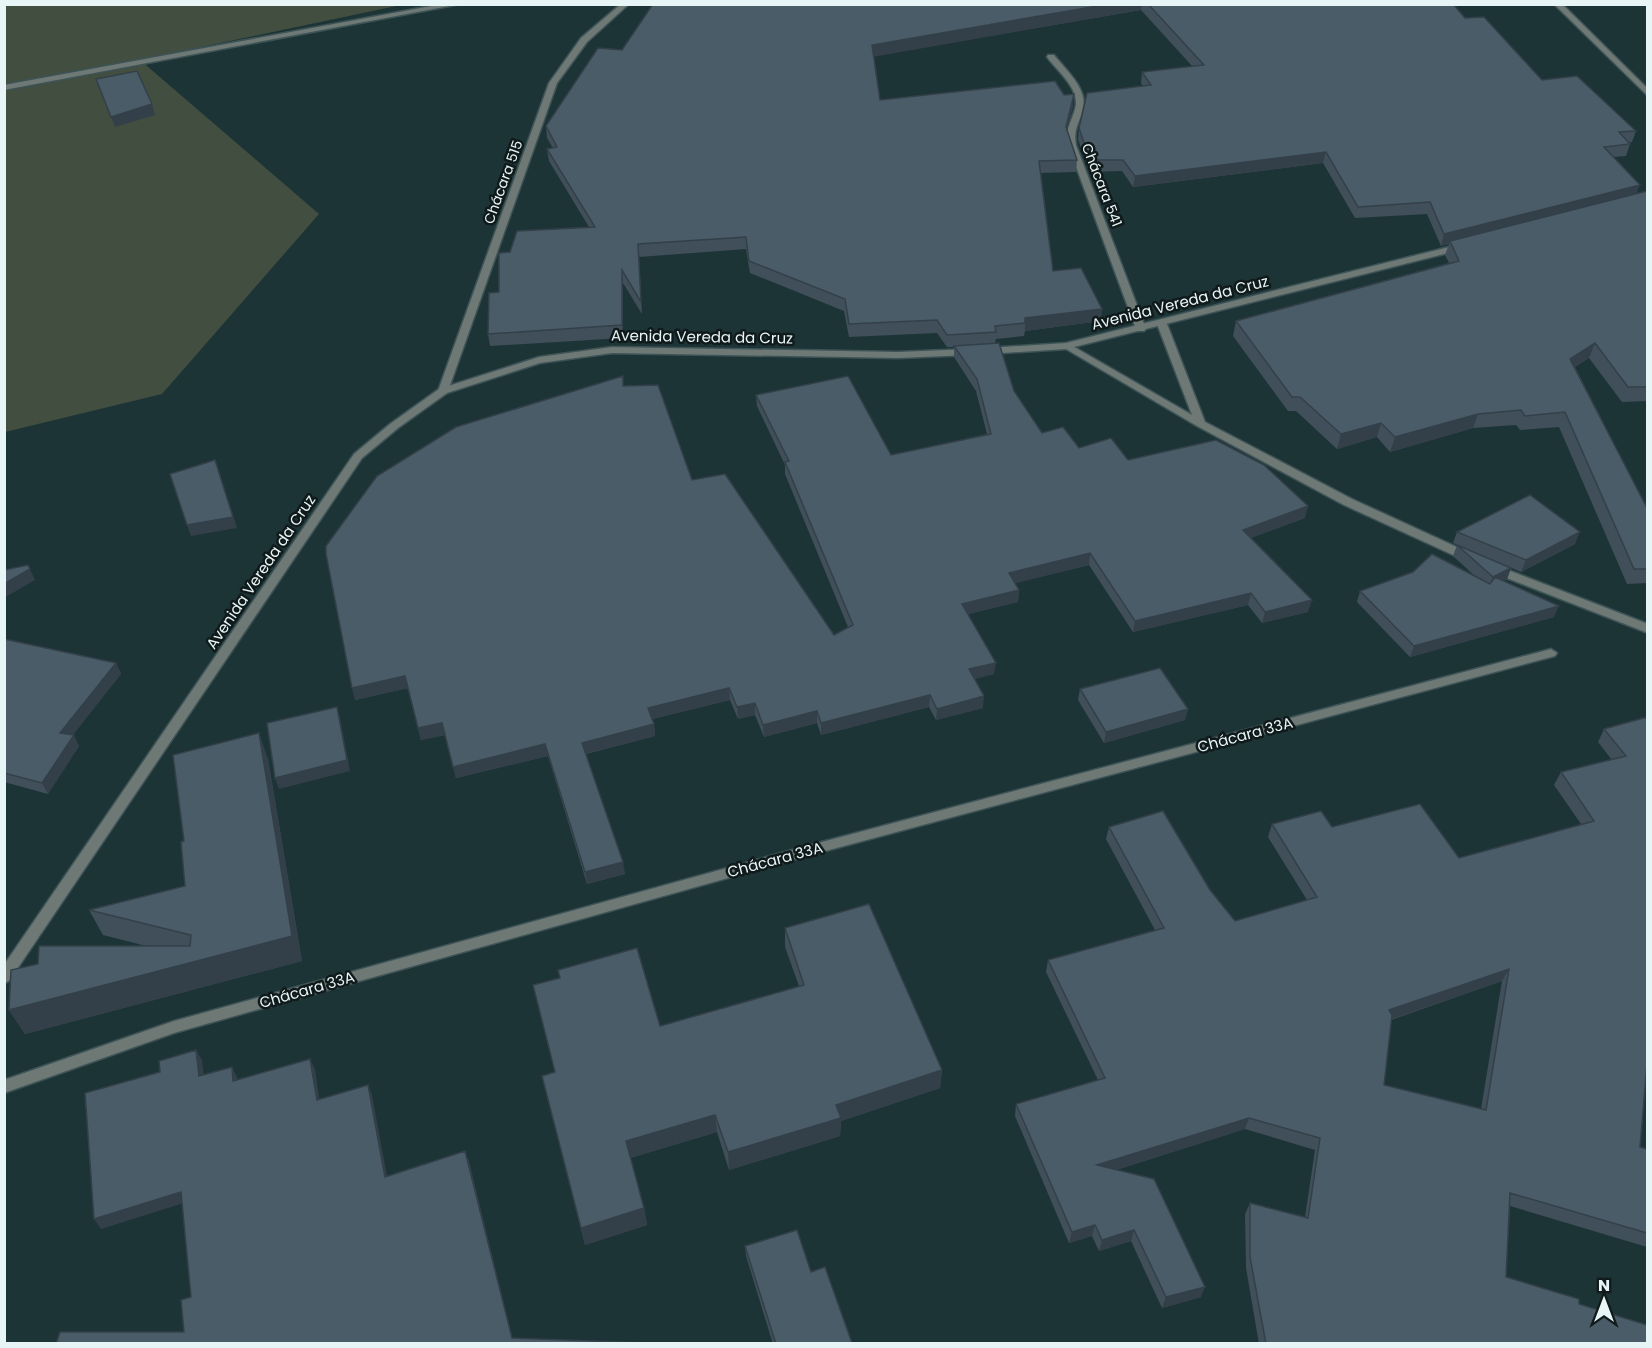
<svg xmlns="http://www.w3.org/2000/svg" width="1652" height="1348" font-family="Poppins,sans-serif">
  <style>
    .green { fill: #414e40 }
    .lines { fill: none; stroke-linecap: round; stroke-linejoin: round }
    .minor-casing { stroke: #3d5356; stroke-width: 3 }
    .tertiary-casing { stroke: #3d5356; stroke-width: 3 }
    .minor { fill: #6e7875; fill-rule: evenodd }
    .tertiary { fill: #6e7875; fill-rule: evenodd }
    .wall { fill: #404f59; fill-rule: evenodd }
    .shaded-wall { fill: #344049 }
    .building { fill: #4a5c68; stroke: #344049; stroke-width: 1.5; fill-rule: evenodd }
    .labels { text-anchor: middle; stroke-width: 5; stroke-linejoin: round; paint-order: stroke }
    .far-street-label { font-size: 14px; fill: #e7f5f6; stroke: #101a1b }
    .street-label { font-size: 15px; fill: #e7f5f6; stroke: #101a1b }
  </style>
  <rect width="100%" height="100%" fill="#1d3437"/>
  <path class="green" d="M4,5H401L140,60L319,214L162,394L5,432Z"/>
  <g class="lines">
    <g class="minor-casing">
      <path id="minor" d="M621,4H629L587,42L557,83L448,391L447,393H439L438,391L549,83L581,38Z
        M1048,55H1054C1065,69 1088,89 1083,108C1080,124 1073,127 1076,145L1146,329L1144,331H1138L1136,329L1068,145C1065,127 1071,124 1075,109C1081,89 1057,71 1047,57Z
        M1162,321L1167,324L1205,422L1352,499L1472,554L1474,557L1472,560H1464L1344,505L1197,426L1061,346L1063,344H1069L1192,415L1157,324Z
        M1495,565L1648,624V633L1491,572L1489,569Z
        M1551,649L1557,653L1555,656L803,857L174,1033L4,1093V1080L174,1021L803,847Z"/>
    </g>
    <g class="tertiary-casing">
      <path id="tertiary" d="M442,4H460L4,90V85Z
        M1554,4H1562L1648,89V96Z
        M1461,244L1464,245V249L1066,349L987,354L982,351L987,348L1066,343Z
        M612,347L898,352L970,349L975,352L970,355L898,358L612,353L540,363L447,393L398,428L362,458L9,981L4,983V965L354,454L390,424L439,389L539,357Z"/>
    </g>
    <use href="#minor" class="minor"/>
    <use href="#tertiary" class="tertiary"/>
  </g>
  <path class="wall" d="M653,4H1453L1465,18L1542,80L1636,131L1632,142L1628,143L1630,144L1626,156L1613,157L1636,194L1647,191V401L1622,402L1589,358L1575,367L1647,508V583L1627,584L1559,427L1520,430L1516,425L1473,428L1390,452L1377,437L1337,449L1296,411H1288L1233,336L1236,321L1449,263L1445,255L1449,244L1441,246L1427,214L1355,218L1323,163L1133,187L1122,171L1089,172L1078,139L1079,128L1143,86L1141,83L1142,72L1193,67L1141,10L873,56L880,100L1064,95L1073,106L1067,130L1077,160L1076,172L1041,173L1053,271L1101,321L1025,331L1024,336L996,339L995,343L1014,391L1042,433L1079,448L1128,460L1305,518L1250,538L1308,612L1262,623L1248,605L1133,632L1089,565L1015,583L1019,590L1018,602L968,614L994,674L974,679L983,708L936,720L929,707L821,735L817,723L764,737L755,715L738,719L730,700L652,719L654,724L655,736L586,754L625,874L587,884L548,756L456,778L445,735L421,740L408,688L355,700L624,386L692,480L834,635L848,627L785,474V465L757,406L756,395L891,455L987,434L976,391L954,357V347H947L937,333L849,337L844,311L750,273L746,249L639,257L642,314L623,283V338L490,346L488,334L510,252L589,227L549,161L547,149L553,148L547,138L546,126L622,50Z
    M1457,532L1575,544L1521,572L1453,543Z
    M1457,545L1511,568L1507,579L1503,581L1554,617L1410,657L1357,602L1360,591L1413,572L1476,577L1453,556Z
    M4,639L116,663L121,674L72,735L79,746L48,794L4,782Z
    M1080,689L1188,709L1185,720L1104,743L1078,700Z
    M1647,717L1640,1147L1647,1149V1247L1510,1206L1506,1277L1579,1304L1647,1344H1259L1246,1268L1245,1214L1250,1203L1305,1217L1315,1150L1245,1129L1116,1170L1201,1297L1162,1308L1131,1241L1099,1251L1092,1236L1069,1243L1015,1116L1016,1104L1098,1080L1046,972L1048,960L1155,930L1106,839L1109,827L1210,890L1235,921L1307,900L1268,837L1272,824L1332,827L1459,858L1581,824L1554,785L1561,772L1612,760L1598,742L1604,729ZM1502,981L1481,1109L1384,1085L1391,1020Z
    M268,759L302,961L25,1034L9,1010L146,946L103,935L89,910L185,886L184,841Z
    M785,928L942,1070L940,1088L841,1121L840,1136L729,1170L717,1132L630,1158L644,1208L647,1225L585,1245L542,1076L555,1072L660,1026L799,986L785,947Z
    M745,1246L811,1272L852,1343L870,1344H773L746,1256Z"/>
  <path class="shaded-wall" d="M1109,4H1142L1141,10L872,57V45Z
    M1074,94L1073,106L1065,139L1066,127Z
    M152,104L155,115L115,127L111,117Z
    M1326,152L1323,163L1133,187L1135,176Z
    M1640,185L1635,197L1450,241L1449,244L1441,246L1444,234Z
    M622,270L623,283V338L622,325Z
    M1102,309L1101,321L1025,331V318Z
    M1595,343L1589,358L1564,373L1570,359Z
    M1478,414L1473,428L1390,452L1395,437Z
    M1381,423L1377,437L1337,449L1341,434Z
    M219,471L237,528L191,536L187,525Z
    M1308,506L1305,518L1240,542L1243,530Z
    M1580,532L1575,544L1521,572L1526,560Z
    M1090,553L1089,565L1008,585L1009,573Z
    M28,565L35,580L4,598V584Z
    M1511,568L1507,579L1488,588L1493,577Z
    M1019,590L1018,602L961,616L962,604Z
    M1251,593L1248,605L1133,632L1135,621Z
    M1312,600L1308,612L1262,623L1265,612Z
    M1559,606L1554,617L1410,657L1414,646Z
    M116,663L121,674L66,744L60,733Z
    M996,663L994,674L967,681L969,669Z
    M405,676L408,688L355,700L352,688Z
    M729,688L730,700L649,720L648,708Z
    M930,695L929,707L821,735V723Z
    M984,696L983,708L936,720L937,709Z
    M755,703V715L738,719L737,707Z
    M337,707L340,718L350,771L279,789L275,778Z
    M1188,709L1185,720L1104,743L1106,732Z
    M817,711V723L764,737L763,725Z
    M442,723L445,735L421,740L418,728Z
    M654,724L655,736L584,754L582,743Z
    M259,733L268,759L302,961L25,1034L9,1010L292,936Z
    M74,735L79,746L48,794L42,783Z
    M545,744L548,756L456,778L453,767Z
    M623,862L625,874L587,884L585,872Z
    M1509,969L1502,981L1383,1022L1389,1010Z
    M196,1050L202,1060L205,1087L199,1076Z
    M310,1059L315,1069L321,1111L317,1100Z
    M232,1067L237,1077L239,1092L233,1081Z
    M942,1070L940,1088L841,1121L840,1136L729,1170L728,1152L836,1105Z
    M368,1085L372,1095L389,1187L385,1177Z
    M715,1115L717,1132L629,1158L626,1141Z
    M1249,1118L1245,1129L1094,1177L1097,1165Z
    M465,1151L469,1161L514,1344L512,1338Z
    M181,1192L187,1202L101,1229L94,1219Z
    M644,1208L647,1225L585,1245L581,1228Z
    M1095,1225L1092,1236L1069,1243L1072,1232Z
    M1134,1230L1131,1241L1099,1251L1102,1240Z
    M1205,1287L1201,1297L1162,1308L1166,1297Z"/>
  <path class="building" d="M653,4H1109L872,45L880,100L1055,81L1064,95L1074,94L1066,127L1077,160L1039,161L1053,271L1081,268L1102,309L1025,318V323L995,326L996,332L947,335L937,320L849,324L845,299L749,261L746,237L638,244L641,302L622,270V325L488,334L489,293L499,292V253L510,252L517,231L595,227L547,149L557,147L546,126L598,48L622,50Z
    M1148,4H1453L1465,18L1484,17L1542,80L1577,76L1636,131L1619,132L1630,144L1604,147L1640,185L1444,234L1430,202L1358,207L1326,152L1135,176L1123,160H1090L1079,128L1087,93L1151,85L1142,72L1204,65Z
    M137,71L152,104L111,117L96,79Z
    M1647,191V387H1628L1595,343L1570,359L1647,508V569H1634L1565,412L1525,416L1521,410L1478,414L1395,437L1381,423L1341,434L1300,397H1292L1236,321L1459,261L1450,241Z
    M999,343L1014,391L1042,433L1063,427L1079,448L1111,438L1128,460L1216,440L1264,465L1308,506L1243,530L1312,600L1265,612L1251,593L1135,621L1090,553L1009,573L1019,590L962,604L996,663L969,669L984,696L937,709L930,695L821,723L817,711L763,725L755,703L737,707L729,688L648,708L654,724L582,743L623,862L585,872L545,744L453,767L442,723L418,728L405,676L352,688L326,554V546L377,476L456,427L623,376V386L658,385L692,480L725,474L834,635L853,625L785,462L789,461L756,395L848,376L891,455L991,434L977,379L954,346Z
    M215,460L233,517L187,525L170,474Z
    M1530,495L1580,532L1526,560L1457,532Z
    M1457,545L1511,568L1493,577Z
    M1432,554L1490,584L1495,577L1559,606L1414,646L1360,591L1413,572Z
    M28,565L30,569L4,584V570Z
    M4,639L116,663L60,733L74,735L42,783L4,773Z
    M1160,668L1188,709L1106,732L1080,689Z
    M337,707L347,760L275,778L267,723Z
    M1647,717V1064L1640,1147L1647,1149V1233L1510,1193L1506,1277L1579,1299V1304L1647,1325V1344H1266L1250,1257V1203L1308,1218L1320,1138L1249,1118L1097,1165L1154,1179L1205,1287L1166,1297L1134,1230L1102,1240L1095,1225L1072,1232L1016,1104L1105,1078L1048,960L1164,928L1109,827L1163,811L1210,890L1235,921L1317,897L1272,824L1321,811L1332,827L1420,804L1459,858L1594,821L1561,772L1626,756L1604,729ZM1509,969L1486,1110L1384,1085L1392,1015L1389,1010Z
    M259,733L292,936L9,1010L11,970L38,964L39,946H190L191,935L89,910L185,886L181,842L184,841L173,755Z
    M869,904L942,1070L836,1105L841,1118L728,1152L715,1115L626,1141L644,1208L581,1228L542,1076L555,1072L533,985L560,978L558,970L637,948L660,1026L804,985L785,928Z
    M196,1050L199,1076L232,1067L233,1081L310,1059L317,1100L368,1085L385,1177L465,1151L512,1338L671,1344H56L60,1332H184L181,1300L191,1297L181,1192L94,1219L85,1093L160,1072L159,1061Z
    M797,1230L811,1272L825,1267L852,1343L870,1344H776L745,1246Z"/>
  <g class="labels">
    <g class="far-street-label">
      <text transform="translate(503 182) rotate(-70)" y="5">Chácara 515</text>
      <text transform="translate(1102 185) rotate(69)" y="5">Chácara 541</text>
    </g>
    <g class="street-label">
      <text transform="translate(1180 303) rotate(-14)" y="5">Avenida Vereda da Cruz</text>
      <text transform="translate(702 337) rotate(1)" y="5">Avenida Vereda da Cruz</text>
      <text transform="translate(261 572) rotate(-56)" y="5">Avenida Vereda da Cruz</text>
      <text transform="translate(1245 735) rotate(-15)" y="5">Chácara 33A</text>
      <text transform="translate(775 860) rotate(-15)" y="5">Chácara 33A</text>
      <text transform="translate(307 990) rotate(-16)" y="5">Chácara 33A</text>
    </g>
  </g>
  <rect width="1652" height="1348" fill="none" stroke="#e7f5f6" stroke-width="12"/>
  <g transform="translate(1604 1300)" stroke="#101a1b" stroke-width="4.5" paint-order="stroke">
  <path d="M0-4.5L10 22L0 15L-10 22Z" fill="#e7f5f6"/>
  <text y="-9" font-size="16" font-weight="bold" text-anchor="middle" fill="#e7f5f6">N</text>
  </g>
</svg>
